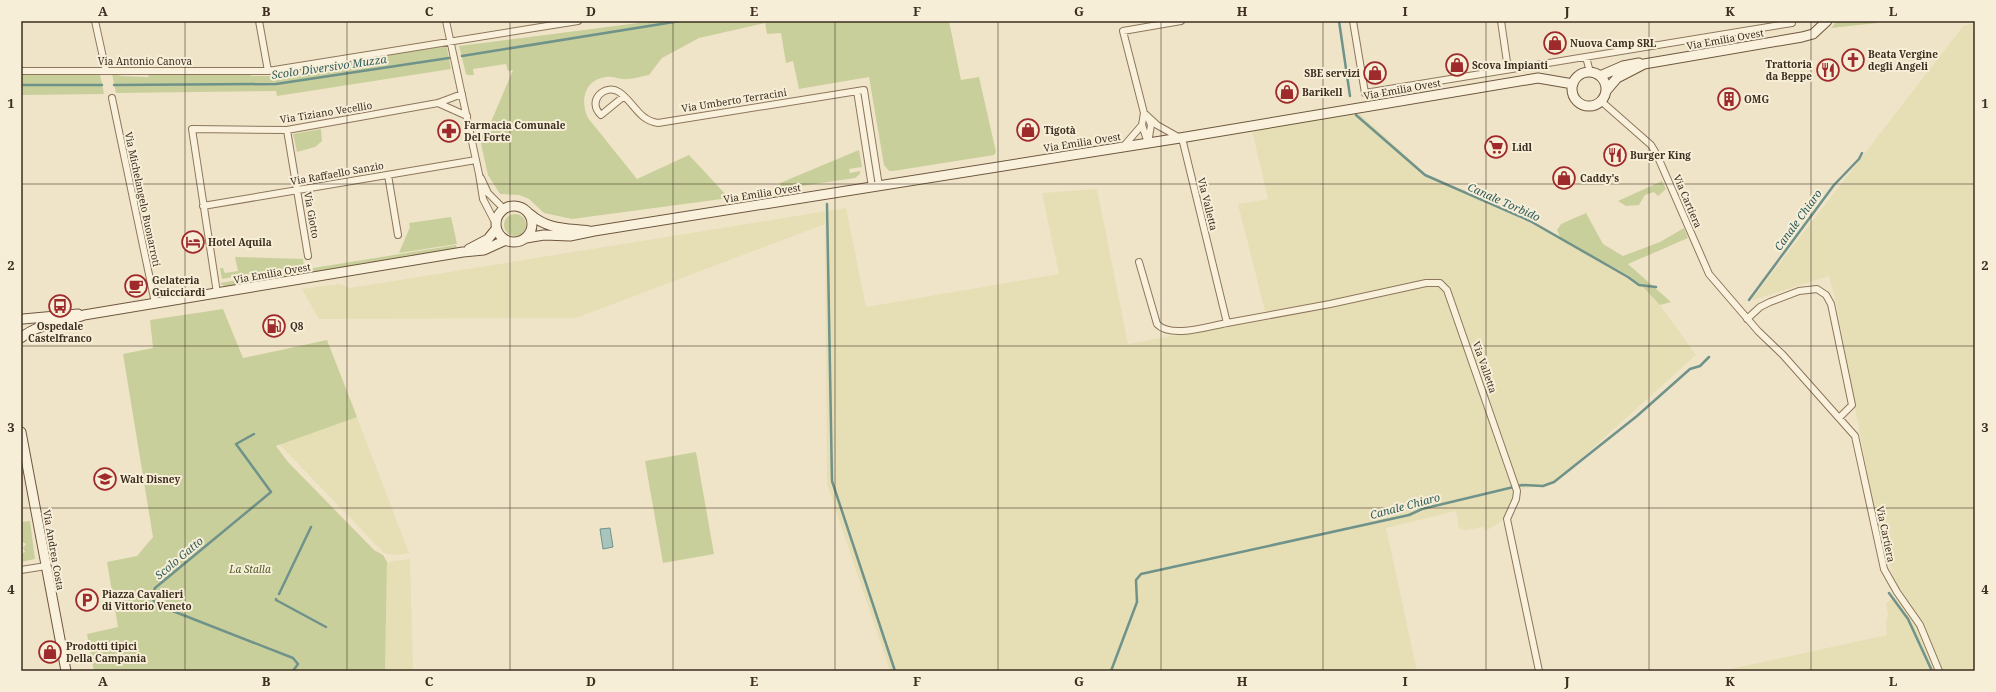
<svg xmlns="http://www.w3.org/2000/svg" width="1996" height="692" font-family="'Noto Serif',serif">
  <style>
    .farmland { fill: #e6deb5 }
    .green { fill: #c9cf9b }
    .water { fill: #a9c4bc; stroke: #6f938a }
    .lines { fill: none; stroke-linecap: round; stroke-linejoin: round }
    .stream { stroke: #6f938a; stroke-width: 2.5 }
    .minor-casing { stroke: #8d765c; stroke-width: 8 }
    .secondary-casing { stroke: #6f573f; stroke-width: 11 }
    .minor { stroke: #faf1dc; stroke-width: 6 }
    .secondary { stroke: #faf1dc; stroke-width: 9 }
    .grid { fill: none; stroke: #3d2e20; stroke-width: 1; stroke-opacity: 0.55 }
    .labels { text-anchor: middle; stroke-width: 4; stroke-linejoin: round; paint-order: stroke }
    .street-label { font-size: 10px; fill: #3d2e20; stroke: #f7eed8 }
    .poi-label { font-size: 10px; font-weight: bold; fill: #3d2e20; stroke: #f7eed8; text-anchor: start }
    .park-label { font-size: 10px; font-style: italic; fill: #4d5a26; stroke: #f7eed8 }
    .water-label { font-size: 11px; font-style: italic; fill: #2f5d5a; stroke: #f7eed8 }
    .neatline { fill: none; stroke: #3d2e20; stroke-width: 1.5 }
    .grid-label { font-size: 13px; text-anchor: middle; font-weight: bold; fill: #3d2e20 }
  </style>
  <rect width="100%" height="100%" fill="#f0e4c8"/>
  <path class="farmland" d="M1975,24V671H1721L1887,635L1886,622L1888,614L1886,603L1901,593L1895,582L1876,522L1836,302L1829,276L1753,300L1752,299L1964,25Z
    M1358,112L1429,177L1494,205L1609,263L1628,275L1643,287L1660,305L1696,355L1585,455L1573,469L1553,484L1515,490L1511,506L1503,520L1494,526L1485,531L1484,527L1465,530L1459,528L1456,511L1386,528L1417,671H890L827,484L825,224L576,318L319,319L302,289L339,284L350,288L846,208L866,307L1059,274L1042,193L1097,189L1128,344L1267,319L1238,204L1268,199L1252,130Z
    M357,417L409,553L398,555L384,553L279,444Z
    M410,559L413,671H385L387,562Z"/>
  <path class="green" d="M654,21H949L961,80L979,77L996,152L994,155L893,171H889L884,165L869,77L799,89L793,61L786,63L781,33L767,34L765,23L699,38L662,58L649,75C642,76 634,79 627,79C620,80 614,76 606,77C584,80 580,101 588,118L637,179L689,155L729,198L572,219L544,213L529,199L519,195L500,194L488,175L479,135L488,129L513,70L508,71L506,64L473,69L474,75H468L466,74L459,46Z
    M1837,21H1877V23L1831,28Z
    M443,46L447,48L451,69L277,96L276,91L116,93L112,74L122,76L148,77L149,74H251V76H272L275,75L274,73Z
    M21,74H100L104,94L21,95Z
    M321,129L322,141L315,147L297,152L293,134Z
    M859,150L862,167L849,169L850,173L860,171V174L855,178L781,189L780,183Z
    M1662,181L1666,189L1658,196L1654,192L1645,195L1639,205L1626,206L1618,201Z
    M1586,213L1603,244L1623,256L1660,242L1684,228L1688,238L1628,264L1671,302L1660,305L1643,287L1628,275L1561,239L1557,230L1561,224Z
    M504 225a11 11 0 1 1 22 0a11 11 0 1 1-22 0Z
    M451,217L457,244L399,253L410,227L409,223Z
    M456,245L457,249L225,287L220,283Z
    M235,257L303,259L304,266L222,279L220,268H223L225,273L238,271Z
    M223,309L243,358L327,340L357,417L276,446L288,462L374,550L383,555L387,562L385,671H94L87,634L118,627L107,562L137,556L153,537L123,354L153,348L150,320Z
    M696,452L714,554L663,563L645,461Z
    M30,521L35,559L21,562V554L25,552L23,548L26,544L21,541V522Z"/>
  <path class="water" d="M610,528L613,547L603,549L600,529Z"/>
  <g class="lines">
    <path class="stream" d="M1339,21L1350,96
      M462,56L680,21
      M21,85H102
      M114,85L276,84L449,58
      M1356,115L1425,175L1530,221L1628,277L1639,285L1656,287
      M827,204L832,481L895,671
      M1749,300L1834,185L1859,159L1862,153
      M254,434L236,444L271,492L155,588C152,596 151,602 160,606L293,658L298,664L293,671
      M1889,593L1908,619L1932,671
      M279,594L311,527
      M276,599V600L326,627
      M1111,671L1137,602L1136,580L1141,574L1409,515L1422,509L1522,485L1543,486L1554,482L1637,416L1690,369L1700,366L1709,357"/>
    <g class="minor-casing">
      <path id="minor" d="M95,21L106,71
        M259,21L268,71
        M446,21L479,174L483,199L496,224
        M1353,21L1365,93L1792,23V21
        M1501,21L1508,69
        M1586,57L1590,72
        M21,71H268L578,21
        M857,91L872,187
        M623,97L601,115C586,101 605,83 619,92C634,102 638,120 658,123L864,90L879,186
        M112,98L155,303
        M1601,101L1651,145L1657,155L1709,274L1758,331L1783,355L1855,436L1884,569L1897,592L1920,625L1939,671
        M438,103L467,116
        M1144,113L1157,125L1180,138
        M1142,125L1148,143
        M287,130L308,256
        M1182,138L1227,323L1330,304L1426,283H1440L1447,290L1517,491L1516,499L1507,519L1539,671
        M1148,143L1151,125L1149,120
        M1123,147L1142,125L1144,113L1123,31L1181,21
        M388,175L398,235
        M481,178L488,193L504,209
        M203,206L476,160
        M1139,262L1157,324C1171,339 1209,326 1227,323
        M217,293L192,129L287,130L438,103L462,94
        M1747,319L1760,307L1770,302L1799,291L1817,289L1826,295L1831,304L1852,405L1839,418
        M21,570L46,566"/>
    </g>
    <g class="secondary-casing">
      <path id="secondary" d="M1572 89a17 17 0 1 1 34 0a17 17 0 1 1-34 0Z
        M1600,76L1623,66L1639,63
        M1606,91L1617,78L1644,64L1802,37L1813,34L1827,21
        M496 224a18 18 0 1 1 36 0a18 18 0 1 1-36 0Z
        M530,214C548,230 567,228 589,231
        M526,238L544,235L570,236L594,231L1180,138L1538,78L1573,84
        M469,249L488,239L496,229
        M23,319L78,314
        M21,338C38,323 63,323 84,315L463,252L484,250L506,240
        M21,432L66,671"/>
    </g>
    <use href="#minor" class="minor"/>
    <use href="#secondary" class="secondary"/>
  </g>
  <path class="grid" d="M185,21V671M347,21V671M510,21V671M673,21V671M835,21V671M998,21V671M1161,21V671M1323,21V671M1486,21V671M1649,21V671M1811,21V671M21,184H1975M21,346H1975M21,508H1975"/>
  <defs>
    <g id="shop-ring" transform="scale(1.15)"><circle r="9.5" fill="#f7eed8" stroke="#9e2a2b" stroke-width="1.5"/><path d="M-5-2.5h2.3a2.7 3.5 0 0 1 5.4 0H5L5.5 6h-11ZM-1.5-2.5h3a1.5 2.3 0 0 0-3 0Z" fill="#9e2a2b"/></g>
    <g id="church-ring" transform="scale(1.15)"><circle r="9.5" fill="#f7eed8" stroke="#9e2a2b" stroke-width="1.5"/><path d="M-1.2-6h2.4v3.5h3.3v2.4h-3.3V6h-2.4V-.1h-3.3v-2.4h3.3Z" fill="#9e2a2b"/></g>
    <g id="restaurant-ring" transform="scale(1.15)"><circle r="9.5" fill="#f7eed8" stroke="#9e2a2b" stroke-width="1.5"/><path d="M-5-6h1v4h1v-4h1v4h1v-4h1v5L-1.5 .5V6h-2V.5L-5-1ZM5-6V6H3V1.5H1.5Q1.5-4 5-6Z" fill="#9e2a2b"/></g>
    <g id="building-ring" transform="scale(1.15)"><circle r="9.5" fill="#f7eed8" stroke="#9e2a2b" stroke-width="1.5"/><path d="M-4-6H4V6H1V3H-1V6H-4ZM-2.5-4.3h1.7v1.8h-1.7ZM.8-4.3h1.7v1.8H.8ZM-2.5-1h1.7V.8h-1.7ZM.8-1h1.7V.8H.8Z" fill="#9e2a2b"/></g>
    <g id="pharmacy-ring" transform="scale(1.15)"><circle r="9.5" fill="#f7eed8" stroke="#9e2a2b" stroke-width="1.5"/><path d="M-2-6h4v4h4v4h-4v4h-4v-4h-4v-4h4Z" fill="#9e2a2b"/></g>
    <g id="supermarket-ring" transform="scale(1.15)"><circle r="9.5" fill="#f7eed8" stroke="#9e2a2b" stroke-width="1.5"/><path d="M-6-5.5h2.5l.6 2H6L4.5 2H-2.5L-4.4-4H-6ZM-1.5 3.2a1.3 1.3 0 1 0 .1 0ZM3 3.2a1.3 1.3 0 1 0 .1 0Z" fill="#9e2a2b"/></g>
    <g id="hotel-ring" transform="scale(1.15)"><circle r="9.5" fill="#f7eed8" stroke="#9e2a2b" stroke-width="1.5"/><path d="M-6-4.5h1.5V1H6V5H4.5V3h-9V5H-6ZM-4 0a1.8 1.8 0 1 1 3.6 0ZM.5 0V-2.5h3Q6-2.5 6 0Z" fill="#9e2a2b"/></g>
    <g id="cafe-ring" transform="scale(1.15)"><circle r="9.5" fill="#f7eed8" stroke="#9e2a2b" stroke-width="1.5"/><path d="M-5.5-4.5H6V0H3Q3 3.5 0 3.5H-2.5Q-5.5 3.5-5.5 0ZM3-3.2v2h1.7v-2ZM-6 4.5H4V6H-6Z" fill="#9e2a2b"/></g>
    <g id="bus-ring" transform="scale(1.15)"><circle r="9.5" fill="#f7eed8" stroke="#9e2a2b" stroke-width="1.5"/><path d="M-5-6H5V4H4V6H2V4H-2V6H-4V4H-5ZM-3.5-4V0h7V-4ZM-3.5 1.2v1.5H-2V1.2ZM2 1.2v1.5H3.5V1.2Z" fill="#9e2a2b"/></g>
    <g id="fuel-ring" transform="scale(1.15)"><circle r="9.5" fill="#f7eed8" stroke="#9e2a2b" stroke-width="1.5"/><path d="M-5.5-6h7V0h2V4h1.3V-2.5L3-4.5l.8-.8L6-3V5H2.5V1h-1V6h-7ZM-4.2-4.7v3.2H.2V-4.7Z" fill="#9e2a2b"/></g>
    <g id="school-ring" transform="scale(1.15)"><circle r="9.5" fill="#f7eed8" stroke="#9e2a2b" stroke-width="1.5"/><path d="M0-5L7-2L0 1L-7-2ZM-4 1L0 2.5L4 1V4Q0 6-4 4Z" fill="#9e2a2b"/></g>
    <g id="parking-ring" transform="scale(1.15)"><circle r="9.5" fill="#f7eed8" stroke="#9e2a2b" stroke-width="1.5"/><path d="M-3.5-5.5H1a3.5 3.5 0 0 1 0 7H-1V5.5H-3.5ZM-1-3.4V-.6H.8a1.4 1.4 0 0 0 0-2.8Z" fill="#9e2a2b"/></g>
  </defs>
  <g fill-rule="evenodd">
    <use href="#shop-ring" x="1555" y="43"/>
    <use href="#church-ring" x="1853" y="60"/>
    <use href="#shop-ring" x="1457" y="65"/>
    <use href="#restaurant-ring" x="1828" y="70"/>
    <use href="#shop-ring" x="1375" y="73"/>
    <use href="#shop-ring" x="1287" y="92"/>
    <use href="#building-ring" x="1729" y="99"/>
    <use href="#shop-ring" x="1028" y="130"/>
    <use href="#pharmacy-ring" x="449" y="131"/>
    <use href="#supermarket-ring" x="1496" y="147"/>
    <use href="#restaurant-ring" x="1615" y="155"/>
    <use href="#shop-ring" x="1564" y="178"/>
    <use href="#hotel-ring" x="193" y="242"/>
    <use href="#cafe-ring" x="136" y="286"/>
    <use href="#bus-ring" x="60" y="306"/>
    <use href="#fuel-ring" x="274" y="326"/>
    <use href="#school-ring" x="105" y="479"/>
    <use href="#parking-ring" x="87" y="600"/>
    <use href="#shop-ring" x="50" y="652"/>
  </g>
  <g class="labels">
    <g class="street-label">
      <text transform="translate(1725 39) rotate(-10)" y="4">Via Emilia Ovest</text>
      <text x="145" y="65">Via Antonio Canova</text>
      <text transform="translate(1402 89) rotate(-10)" y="4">Via Emilia Ovest</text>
      <text transform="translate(734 100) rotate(-9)" y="4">Via Umberto Terracini</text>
      <text transform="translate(326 112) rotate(-9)" y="4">Via Tiziano Vecellio</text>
      <text transform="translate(1082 142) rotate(-9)" y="4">Via Emilia Ovest</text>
      <text transform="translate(337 173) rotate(-10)" y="4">Via Raffaello Sanzio</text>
      <text transform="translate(762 193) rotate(-9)" y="4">Via Emilia Ovest</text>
      <text transform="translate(143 199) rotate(78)" y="4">Via Michelangelo Buonarroti</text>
      <text transform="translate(1688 201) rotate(67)" y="4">Via Cartiera</text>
      <text transform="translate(1208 204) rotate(76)" y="4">Via Valletta</text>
      <text transform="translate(312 215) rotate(80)" y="4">Via Giotto</text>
      <text transform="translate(272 273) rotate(-10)" y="4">Via Emilia Ovest</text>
      <text transform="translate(1485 367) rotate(71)" y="4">Via Valletta</text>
      <text transform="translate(1886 534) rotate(78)" y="4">Via Cartiera</text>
      <text transform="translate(54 550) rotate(80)" y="4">Via Andrea Costa</text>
    </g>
    <g class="poi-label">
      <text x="1570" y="47">Nuova Camp SRL</text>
      <text x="1868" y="58">Beata Vergine<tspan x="1868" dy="12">degli Angeli</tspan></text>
      <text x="1812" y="68" text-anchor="end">Trattoria<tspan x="1812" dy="12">da Beppe</tspan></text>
      <text x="1472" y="69">Scova Impianti</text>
      <text x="1360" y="77" text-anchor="end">SBE servizi</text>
      <text x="1302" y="96">Barikell</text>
      <text x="1744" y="103">OMG</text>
      <text x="464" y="129">Farmacia Comunale<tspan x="464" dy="12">Del Forte</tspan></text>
      <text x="1044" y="134">Tigotà</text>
      <text x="1512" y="151">Lidl</text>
      <text x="1630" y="159">Burger King</text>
      <text x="1580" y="182">Caddy's</text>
      <text x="208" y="246">Hotel Aquila</text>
      <text x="152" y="284">Gelateria<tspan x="152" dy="12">Guicciardi</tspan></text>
      <text x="60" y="330" text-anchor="middle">Ospedale<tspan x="60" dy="12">Castelfranco</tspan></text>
      <text x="290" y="330">Q8</text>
      <text x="120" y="483">Walt Disney</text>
      <text x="102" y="598">Piazza Cavalieri<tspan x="102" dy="12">di Vittorio Veneto</tspan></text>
      <text x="66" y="650">Prodotti tipici<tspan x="66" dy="12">Della Campania</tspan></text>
    </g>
    <g class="park-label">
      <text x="250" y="573">La Stalla</text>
    </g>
    <g class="water-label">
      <text transform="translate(329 67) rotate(-8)" y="4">Scolo Diversivo Muzza</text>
      <text transform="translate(1504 202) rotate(24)" y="4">Canale Torbido</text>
      <text transform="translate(1798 220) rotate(-54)" y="4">Canale Chiaro</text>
      <text transform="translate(1405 506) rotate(-15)" y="4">Canale Chiaro</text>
      <text transform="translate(179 558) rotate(-40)" y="4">Scolo Gatto</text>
    </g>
  </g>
  <rect width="1996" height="692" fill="none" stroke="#f7eed8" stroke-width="44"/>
  <rect x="22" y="22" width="1952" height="648" class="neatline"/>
  <g class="grid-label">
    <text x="103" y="16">A</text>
    <text x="266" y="16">B</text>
    <text x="429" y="16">C</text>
    <text x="591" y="16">D</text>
    <text x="754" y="16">E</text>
    <text x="917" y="16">F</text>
    <text x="1079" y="16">G</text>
    <text x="1242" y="16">H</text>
    <text x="1405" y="16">I</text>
    <text x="1567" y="16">J</text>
    <text x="1730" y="16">K</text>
    <text x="1893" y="16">L</text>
    <text x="11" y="108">1</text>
    <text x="1985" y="108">1</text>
    <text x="11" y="270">2</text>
    <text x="1985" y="270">2</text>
    <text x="11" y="432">3</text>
    <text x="1985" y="432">3</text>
    <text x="11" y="594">4</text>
    <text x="1985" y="594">4</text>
    <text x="103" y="686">A</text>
    <text x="266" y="686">B</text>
    <text x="429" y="686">C</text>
    <text x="591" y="686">D</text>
    <text x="754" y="686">E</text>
    <text x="917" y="686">F</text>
    <text x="1079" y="686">G</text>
    <text x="1242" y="686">H</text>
    <text x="1405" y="686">I</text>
    <text x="1567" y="686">J</text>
    <text x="1730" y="686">K</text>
    <text x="1893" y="686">L</text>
  </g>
</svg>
